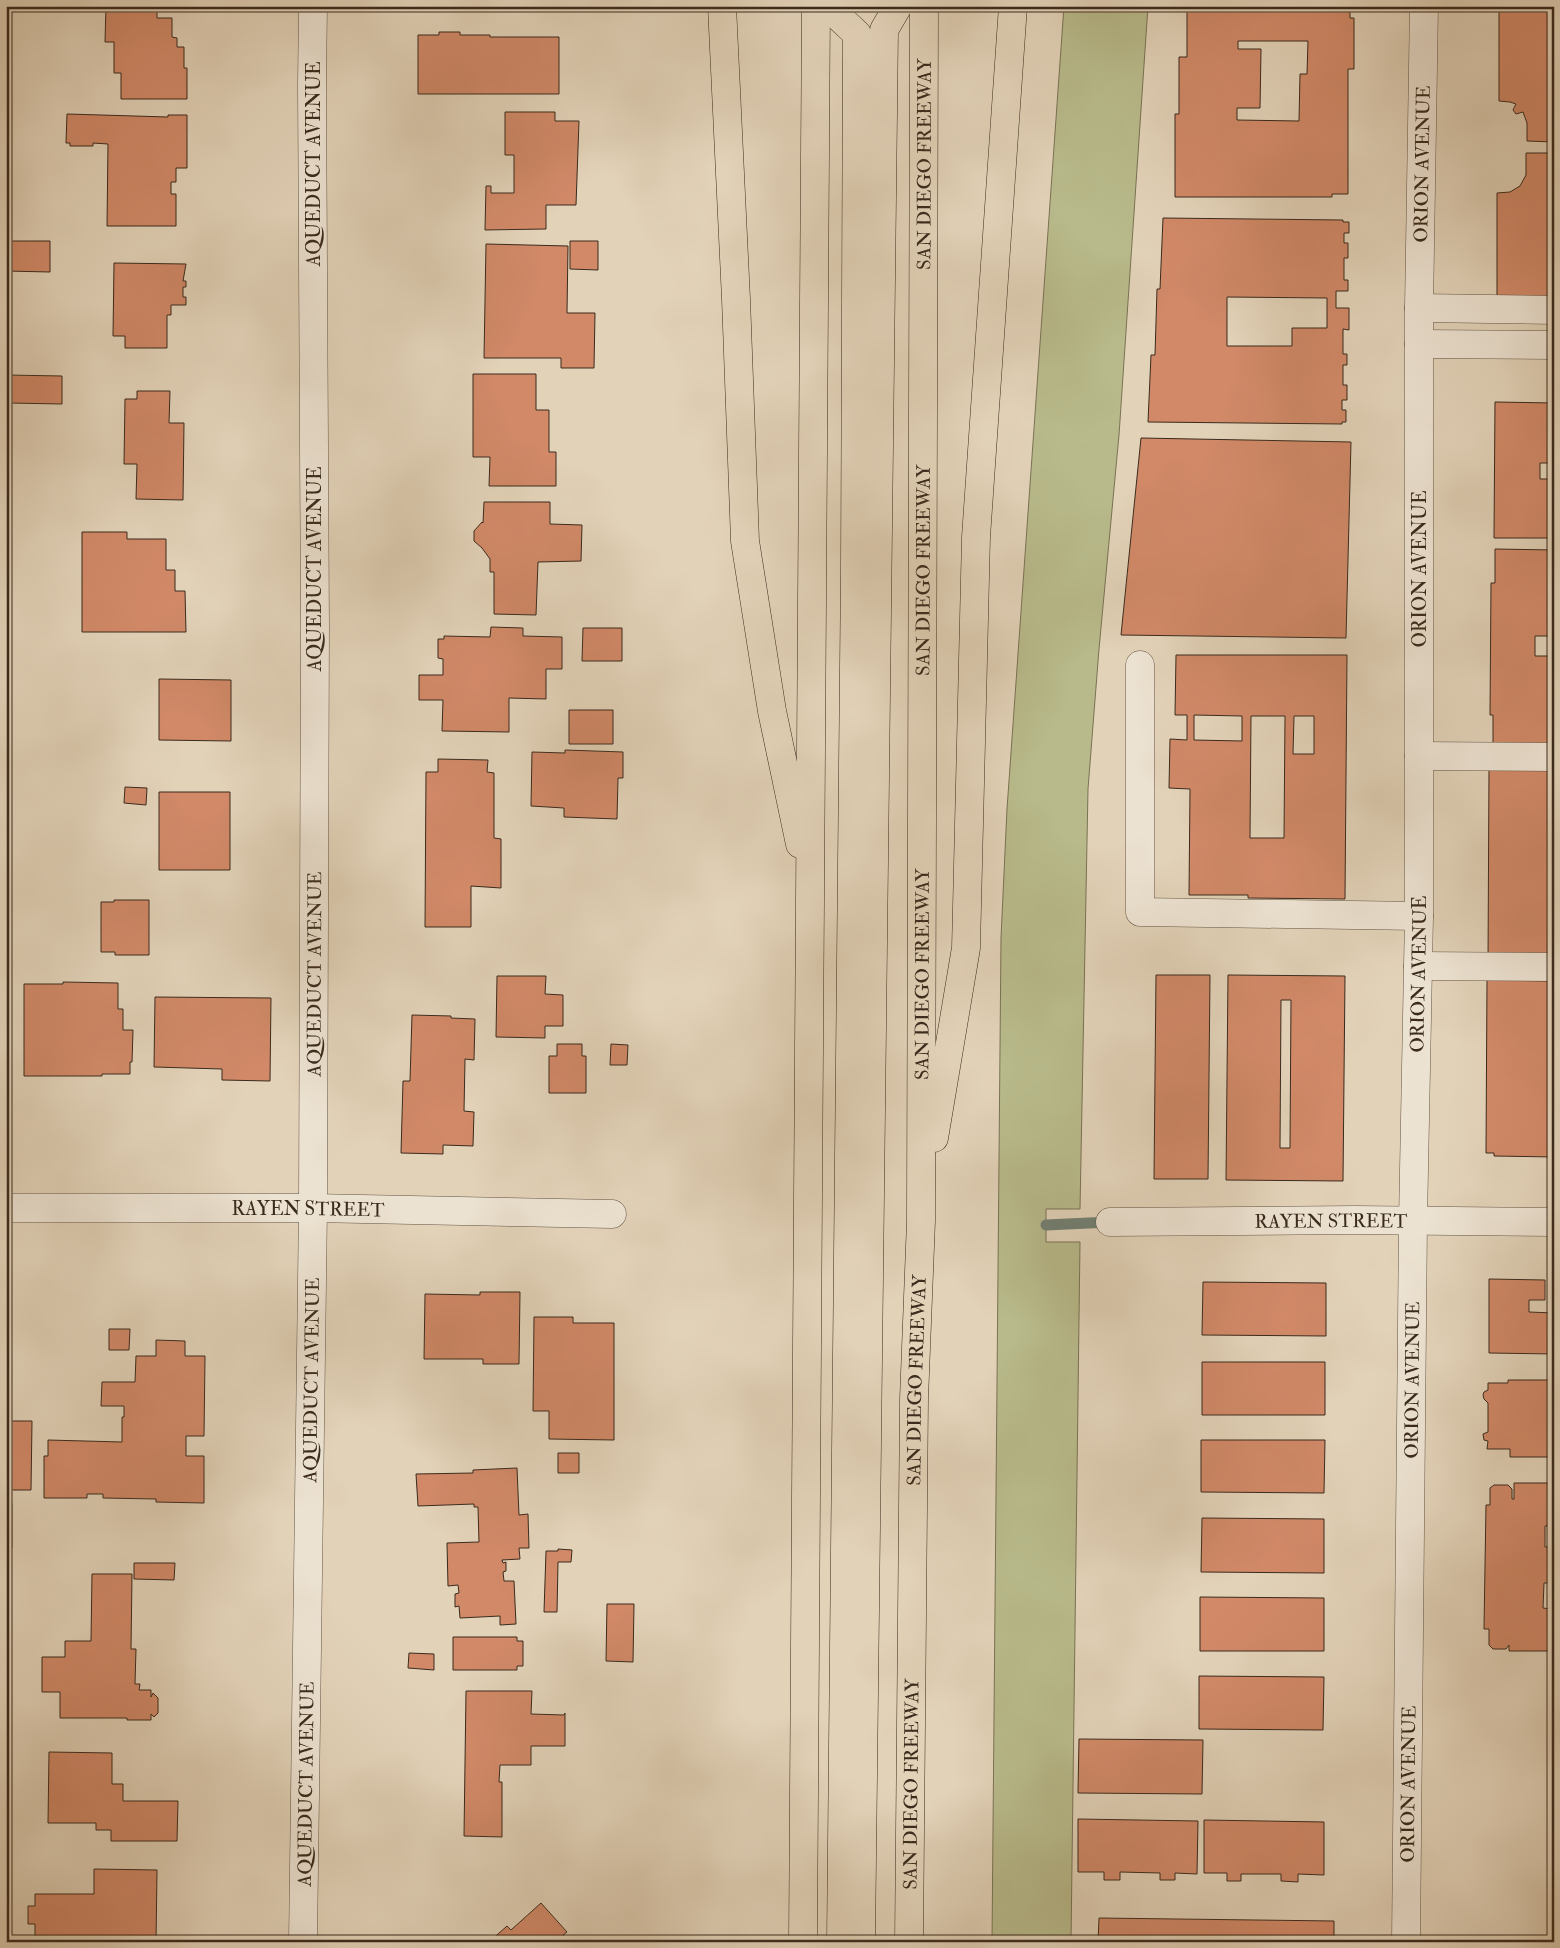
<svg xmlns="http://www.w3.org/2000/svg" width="1560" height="1948" font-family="'IM FELL Double Pica',serif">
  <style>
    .green { fill: #b8ba8b; stroke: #797254 }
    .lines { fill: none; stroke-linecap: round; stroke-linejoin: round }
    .stream { stroke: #718073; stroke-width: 11 }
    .building { fill: #d18968; stroke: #3a2b1d; fill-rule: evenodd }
    .minor-casing { stroke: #645544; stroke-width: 29 }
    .highway-casing { stroke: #3a2b1d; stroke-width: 29 }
    .minor { stroke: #ece2d1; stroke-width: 28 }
    .highway { stroke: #e2d2b8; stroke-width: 28 }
    .labels { text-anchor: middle; stroke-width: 4.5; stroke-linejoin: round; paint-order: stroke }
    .street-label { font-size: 19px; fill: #3a2b1d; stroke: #ece2d1 }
  </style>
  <rect width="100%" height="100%" fill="#e2d2b8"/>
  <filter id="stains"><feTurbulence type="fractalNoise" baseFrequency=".004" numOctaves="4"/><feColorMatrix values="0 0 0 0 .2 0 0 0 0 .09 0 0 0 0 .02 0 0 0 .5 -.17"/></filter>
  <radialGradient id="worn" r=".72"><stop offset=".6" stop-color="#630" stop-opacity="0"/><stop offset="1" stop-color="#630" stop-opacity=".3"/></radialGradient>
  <path class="green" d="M1064,6H1148L1119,435L1099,649L1088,789L1080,1209H1046V1242H1080L1071,1942H992L1001,938L1007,809Z"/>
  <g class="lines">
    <path class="stream" d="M1046,1225L1110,1222"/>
  </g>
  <path class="building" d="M106,6H157V18H172V37L177,38V47H184V68H187V99H121V73H114V42H105Z
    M1187,6H1350V18H1354V69H1348V194H1332V197H1175V114H1179V57H1187ZM1238,41H1308L1307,74H1300L1299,121L1237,120V108H1260L1261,49H1238Z
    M1499,6H1554V142L1527,141V123L1523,112L1516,114L1513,110L1516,104L1510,102L1499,101Z
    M439,32H460V35H490V37H559V94H418V35H439Z
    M505,112H555V121H579L576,205H546V229L485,230L486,186H491V193H514V155H505Z
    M67,114L168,117V115H187V168H176V182H171V194H176V226H107L108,144L93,143V146H70V143H66Z
    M1526,153H1554V317L1497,316V193L1510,192L1520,186L1526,175Z
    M1163,218L1343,220V222H1349V233H1344V243H1348V258H1344V280H1348V291H1336V308H1349V330L1343,329V354H1347V365H1343V385H1347V400H1342V410H1346V422H1342V424L1148,422L1151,355H1155L1157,289H1160ZM1227,297L1327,298V328H1292V346H1227Z
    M6,241H50V272L6,271Z
    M570,241H598V270L570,269Z
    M486,244L568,246L567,313H595L594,368H561V358H484Z
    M114,263L186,264L183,281H186V287H183V297H186V305H171V315H167V348H125V336H113Z
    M473,374H536V410H549V452H556V486H489L490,457H473Z
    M6,375L62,376V404L8,403Z
    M137,391H170L169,423H184L183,500L136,499L137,464H124L125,399H137Z
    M1495,402L1554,403V463H1540V479H1554V538H1494Z
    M1141,438L1351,442L1346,638L1121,635Z
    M484,502H550V524L582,525L581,561L538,562L536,615L494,614V572H490V559L482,548L474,541V531L482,522L483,523Z
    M82,532H127V539H166V570H175V591H185L186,632H82Z
    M1495,549L1554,550V621H1549V636H1535V656H1549V668H1554V745L1493,744V715H1490L1491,583H1495Z
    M491,627L523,628V636L562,637V669H546V699L509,698V732L442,731L443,700H419V675H443V659L438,658V639H444V636L490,637Z
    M583,628H622V661H582Z
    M1176,655H1347L1345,899L1248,898V895H1189L1190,789L1169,788L1170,739L1187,740V715H1175ZM1194,715L1242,716V741L1194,740ZM1251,716H1285L1284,838H1250ZM1294,716H1314V754H1293Z
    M159,679L231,680V741L159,740Z
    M569,710H613V744H569Z
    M565,750L623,752V778H618L617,819L564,817V808L531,806L532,752L565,753Z
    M438,759L488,760L487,772L494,773V838L501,839V888L471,886V927H425L426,772H438Z
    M1489,767L1553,768L1554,841H1551V850H1554V883H1550V891H1554V958L1488,962Z
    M125,787L147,788L146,805L124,803Z
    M159,792H230V870H159Z
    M114,900H149V955H115V952H101V902H114Z
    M1156,975H1210L1208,1179H1154Z
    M1228,975L1345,976L1343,1181L1226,1180ZM1281,1000H1291L1290,1148H1280Z
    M497,976H546L545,994L563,995V1026H545V1038L496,1037Z
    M1487,980L1554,981V1157L1494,1156V1153H1486Z
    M63,982L118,983V1009H123V1030H133L132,1062H130V1074H102V1076H24V984H63Z
    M155,997L271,998L270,1081L222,1080V1069L154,1067Z
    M412,1015L451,1016V1018L475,1019L474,1060L465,1059L464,1111L474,1112L473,1146L443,1145V1154L401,1153L403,1081H410Z
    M557,1044H582V1056H586V1093H549V1056H557Z
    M611,1044L628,1045L627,1065H610Z
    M1489,1279L1545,1280V1300H1529V1312L1554,1313V1354L1489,1353Z
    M1203,1282L1326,1283V1336L1202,1335Z
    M480,1292H520L519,1364H483V1359H424L425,1294L480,1295Z
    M534,1317H573V1323H614V1440L549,1439V1411H533Z
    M109,1329H130L129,1350H109Z
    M156,1340L185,1341V1356H205L204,1436H186V1456H204V1503L156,1502V1499L103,1498V1494H87V1498H44V1456H48V1440L122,1442V1417H124V1406H101L102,1382H135L136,1356H156Z
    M1202,1362H1325V1415H1202Z
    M1508,1380H1554V1457H1510V1449H1487L1488,1441L1484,1440L1483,1434L1488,1432V1403L1484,1399L1483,1395L1484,1392L1488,1390V1383H1508Z
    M6,1421H32L31,1490H6Z
    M1201,1440H1325L1324,1493L1201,1492Z
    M558,1453H579V1473H558Z
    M517,1468L519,1515L528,1514L529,1548H519L520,1559L502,1560L503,1563L506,1562V1571L503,1572L504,1581H514L516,1624L500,1625V1616L460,1618L459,1606L455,1607V1594L459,1593L458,1585L448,1586L447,1543L479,1542L478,1507H474V1504L418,1506L416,1474L473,1473V1470Z
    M1514,1483H1554V1545H1551L1552,1526H1545V1547H1554V1583H1544L1543,1608L1551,1609V1589H1554V1651H1509V1645L1506,1649H1493L1489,1645V1629H1484L1486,1505H1490V1488L1494,1485H1508L1512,1489V1499H1514Z
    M6,1503H12V1548H6Z
    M1202,1518L1324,1519V1573L1201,1572Z
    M558,1549L572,1550L571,1562H558L557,1612H544L546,1551H558Z
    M134,1563H175L174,1580L134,1579Z
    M92,1574H132L131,1649H136L135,1684H140L139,1690H151V1697L153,1693L158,1698V1713L154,1717L151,1714V1720H127V1718H60V1692H42V1657H65V1641H91Z
    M1200,1597L1324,1598V1651H1200Z
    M607,1604H634L633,1662L606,1661Z
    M453,1637H517V1641H523V1666H517V1670H453Z
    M409,1653L434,1654V1670L408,1668Z
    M1199,1676L1324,1677L1323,1730L1199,1729Z
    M466,1691H532L531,1714L564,1715L565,1713V1746H531V1765H500L499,1782H502V1837L464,1836Z
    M1079,1739L1203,1740L1202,1794L1078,1793Z
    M49,1752L112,1753V1784H123V1801H178L177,1841H111V1830H96V1823H48Z
    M1078,1819L1198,1821L1197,1874L1175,1873V1880H1160V1873L1120,1872V1880H1104V1872H1078Z
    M1204,1820L1324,1822V1875L1298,1874V1882L1281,1881V1874H1241V1881H1227V1873H1204Z
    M94,1869L157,1870L156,1942H35V1924H28V1906H35V1894H94Z
    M541,1903L567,1932L563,1935L568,1940L566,1942H489L507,1926L511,1930Z
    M1099,1918L1334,1921V1942H1098Z"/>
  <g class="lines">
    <g class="minor-casing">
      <g id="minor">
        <path d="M1419,308L1554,310"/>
        <path d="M1419,344L1554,345"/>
        <path d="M1140,665V912L1419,916"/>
        <path d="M1419,756L1554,757"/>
        <path d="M1418,966L1554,967"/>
        <path id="s1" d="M6,1208H313L612,1214"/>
        <path id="s2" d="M1110,1222L1354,1220L1554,1222"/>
        <path id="s3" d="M303,1942L313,1208L315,626L312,84L313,6"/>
        <path id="s4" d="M1406,1942L1413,1221L1419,916V308L1424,6"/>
      </g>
    </g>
    <g class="highway-casing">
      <g id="highway">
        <path d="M722,6L736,299L745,541L772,711L800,844"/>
        <path d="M827,6L857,34L855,569L841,1942"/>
        <path d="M934,1138L966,948L976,537L1013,6"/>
        <path d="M803,1942L816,6"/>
        <path d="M861,1942L884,30L898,6"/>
        <path id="s5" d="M909,1942L914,1399L921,1221L924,6"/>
      </g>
    </g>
    <use href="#minor" class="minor"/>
    <use href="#highway" class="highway"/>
  </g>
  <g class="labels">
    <g class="street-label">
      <text transform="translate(313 164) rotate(-90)" y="7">AQUEDUCT AVENUE</text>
      <text dy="7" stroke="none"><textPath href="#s5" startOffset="1778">SAN DIEGO FREEWAY</textPath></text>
      <text dy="7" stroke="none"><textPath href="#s4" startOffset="1778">ORION AVENUE</textPath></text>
      <text transform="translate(314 569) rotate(-90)" y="7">AQUEDUCT AVENUE</text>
      <text dy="7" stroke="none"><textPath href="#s5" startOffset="1372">SAN DIEGO FREEWAY</textPath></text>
      <text transform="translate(1419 569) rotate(-90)" y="7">ORION AVENUE</text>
      <text dy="7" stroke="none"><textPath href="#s3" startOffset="968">AQUEDUCT AVENUE</textPath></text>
      <text dy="7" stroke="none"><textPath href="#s5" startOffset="968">SAN DIEGO FREEWAY</textPath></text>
      <text dy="7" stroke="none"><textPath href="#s4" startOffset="968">ORION AVENUE</textPath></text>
      <text dy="7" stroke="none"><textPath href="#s1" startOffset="302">RAYEN STREET</textPath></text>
      <text dy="7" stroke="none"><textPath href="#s2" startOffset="221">RAYEN STREET</textPath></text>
      <text dy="7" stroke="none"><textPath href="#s3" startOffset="562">AQUEDUCT AVENUE</textPath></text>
      <text dy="7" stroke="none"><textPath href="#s5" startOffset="562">SAN DIEGO FREEWAY</textPath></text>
      <text dy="7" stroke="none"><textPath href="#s4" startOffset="562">ORION AVENUE</textPath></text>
      <text dy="7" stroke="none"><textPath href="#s3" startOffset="158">AQUEDUCT AVENUE</textPath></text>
      <text dy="7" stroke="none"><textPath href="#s5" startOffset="158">SAN DIEGO FREEWAY</textPath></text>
      <text dy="7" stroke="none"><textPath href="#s4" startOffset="158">ORION AVENUE</textPath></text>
    </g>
  </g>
  <rect width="1560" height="1948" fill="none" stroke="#e2d2b8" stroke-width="25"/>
  <rect x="8" y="8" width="1545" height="1933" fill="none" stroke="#3a2b1d" stroke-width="2.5"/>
  <rect x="12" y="12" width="1535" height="1923" fill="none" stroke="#3a2b1d"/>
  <rect width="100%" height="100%" filter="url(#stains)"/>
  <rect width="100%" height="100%" fill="url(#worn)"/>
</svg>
